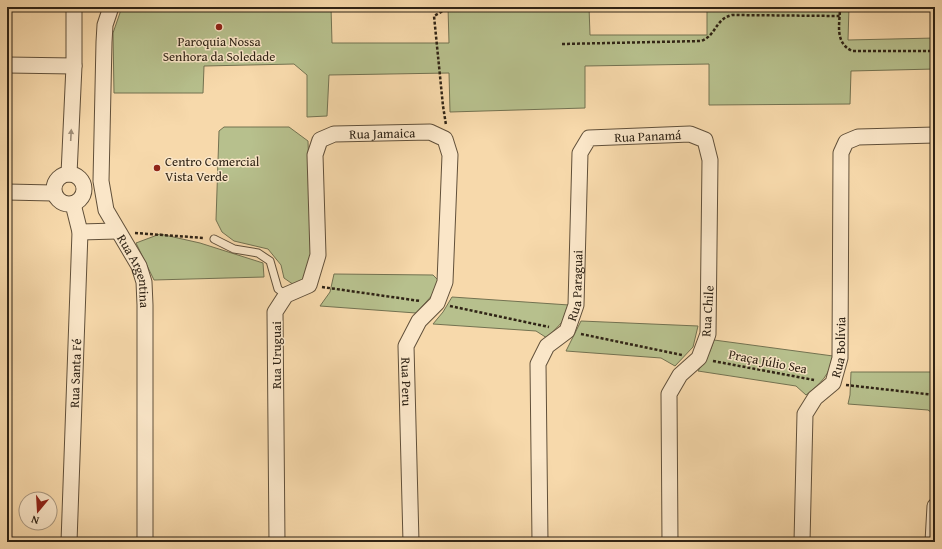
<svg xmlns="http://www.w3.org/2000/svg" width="942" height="549" font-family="'Gentium Book Plus',serif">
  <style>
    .green { fill: #b7c08d; stroke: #737251 }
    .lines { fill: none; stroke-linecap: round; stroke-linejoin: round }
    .service-casing { stroke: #61503a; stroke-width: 9 }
    .minor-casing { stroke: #61503a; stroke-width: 17 }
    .path { stroke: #2f2315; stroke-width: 2.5; stroke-dasharray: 3 2; stroke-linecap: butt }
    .service { stroke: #fae6c8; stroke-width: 7 }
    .minor { stroke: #fae6c8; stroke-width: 15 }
    .oneway { fill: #9f8e77 }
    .poi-dot { fill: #8f2418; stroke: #fae6c8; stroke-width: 1.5 }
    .labels { text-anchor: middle; stroke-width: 3; stroke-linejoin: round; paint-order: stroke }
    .poi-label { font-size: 13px; fill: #2f2315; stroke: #fae6c8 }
    .street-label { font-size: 13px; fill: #2f2315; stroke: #fae6c8 }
  </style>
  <rect width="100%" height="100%" fill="#f7d9ab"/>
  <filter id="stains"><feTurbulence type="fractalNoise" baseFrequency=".005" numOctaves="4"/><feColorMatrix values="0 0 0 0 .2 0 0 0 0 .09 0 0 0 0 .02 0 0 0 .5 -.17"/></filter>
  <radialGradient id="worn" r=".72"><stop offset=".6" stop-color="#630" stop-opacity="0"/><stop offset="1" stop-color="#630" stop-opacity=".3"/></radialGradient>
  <path class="green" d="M122,7H331L332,43H449L448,7H589L590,35H707V7H849L848,40L935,38V69L851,71L850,104L709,105V64L585,66V108L450,112L449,73L329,75L327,116L307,117V75L294,64L204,66L203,93H114L113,33Z
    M224,127H289L308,141L312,261L307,279L294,285L284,278L281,265L268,249L234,241L222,232L216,220L219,131Z
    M160,234L200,243L263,263L264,277L154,280L136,243Z
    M334,274L433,275L438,280L436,291L416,313L320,306L330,292Z
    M452,297L569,305L564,320L547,338L536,331L433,324L443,312Z
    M581,321L698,326L693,347L675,366L661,358L566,351Z
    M714,340L833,356C830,375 821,383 806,395L796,386L698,371L710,351Z
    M851,372H935V415L928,410L848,404L850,395Z
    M7,537L69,541L7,542Z"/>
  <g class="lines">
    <g class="service-casing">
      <path id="service" d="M214,239L234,249L258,253L270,261L278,289L286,295"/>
    </g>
    <g class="minor-casing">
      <g id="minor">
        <path id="s1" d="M111,7L105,25L104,42L101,181L106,210L139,266L144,282L145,305V542"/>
        <path d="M7,65L74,66"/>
        <circle cx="69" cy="189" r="15"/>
        <path d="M69,174L74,66V7"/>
        <path d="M7,192L53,193"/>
        <path d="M80,232L117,231"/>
        <path id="s2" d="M69,542L80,232L73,204"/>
        <path id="s3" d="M277,542L275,312L286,295L309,285L318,255L315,155L320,140L334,134L430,132L445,139L450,155L445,282L437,303L419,321L406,346L411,542"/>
        <path id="s4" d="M540,542L538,364L547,346L567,331L576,305L580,153L589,138L690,134L705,140L710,160L708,334L699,358L680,375L669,394L670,542"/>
        <path id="s5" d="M802,542L805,414L815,398L833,383L840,358L841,153L846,142L858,137L935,135"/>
        <path d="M933,542L935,506"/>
      </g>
    </g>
    <path class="path" d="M443,7V11L434,16L443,106L446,125
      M840,7C840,24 834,42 852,51H935
      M562,44L701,41C716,36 715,19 732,15L840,16
      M135,233L204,238
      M322,287L420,301
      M450,306L549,327
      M581,334L682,355
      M713,361L814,380
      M846,385L935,395"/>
    <use href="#service" class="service"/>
    <use href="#minor" class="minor"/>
  </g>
  <defs><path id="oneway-solid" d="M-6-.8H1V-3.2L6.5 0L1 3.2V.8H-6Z"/></defs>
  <use class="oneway" href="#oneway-solid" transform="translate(71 135) rotate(-87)"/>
  <g class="poi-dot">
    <circle cx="219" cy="27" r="4"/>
    <circle cx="157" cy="168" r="4"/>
  </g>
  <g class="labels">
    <g class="poi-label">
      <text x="219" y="46">Paroquia Nossa<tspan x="219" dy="15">Senhora da Soledade</tspan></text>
      <text x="165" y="166" text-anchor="start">Centro Comercial<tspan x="165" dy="15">Vista Verde</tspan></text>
    </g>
    <g class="street-label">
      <text dy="5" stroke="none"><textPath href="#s3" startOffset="486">Rua Jamaica</textPath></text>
      <text dy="5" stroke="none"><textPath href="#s4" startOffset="479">Rua Panamá</textPath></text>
      <text dy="5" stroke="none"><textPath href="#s1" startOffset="273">Rua Argentina</textPath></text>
      <text dy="5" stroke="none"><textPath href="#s4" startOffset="270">Rua Paraguai</textPath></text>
      <text transform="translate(707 311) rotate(-86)" y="5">Rua Chile</text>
      <text dy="5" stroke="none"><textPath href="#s5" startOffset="207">Rua Bolívia</textPath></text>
      <text transform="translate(276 355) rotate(-90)" y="5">Rua Uruguai</text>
      <text transform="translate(768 361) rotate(11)" y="5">Praça Júlio Sea</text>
      <text dy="5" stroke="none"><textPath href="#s2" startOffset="169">Rua Santa Fé</textPath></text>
      <text dy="5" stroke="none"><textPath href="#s3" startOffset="806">Rua Peru</textPath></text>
    </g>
  </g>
  <rect width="942" height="549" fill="none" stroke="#f7d9ab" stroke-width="24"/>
  <rect x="8" y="8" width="926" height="533" fill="none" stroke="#2f2315" stroke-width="2"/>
  <rect x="12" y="12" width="918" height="525" fill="none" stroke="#2f2315"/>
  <g transform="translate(38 511) rotate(198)"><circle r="19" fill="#fae6c8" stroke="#a99880"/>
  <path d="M0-3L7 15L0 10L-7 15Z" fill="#8f2418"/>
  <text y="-6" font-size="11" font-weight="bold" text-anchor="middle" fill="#2f2315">N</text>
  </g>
  <rect width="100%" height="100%" filter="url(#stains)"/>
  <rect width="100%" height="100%" fill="url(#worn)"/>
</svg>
